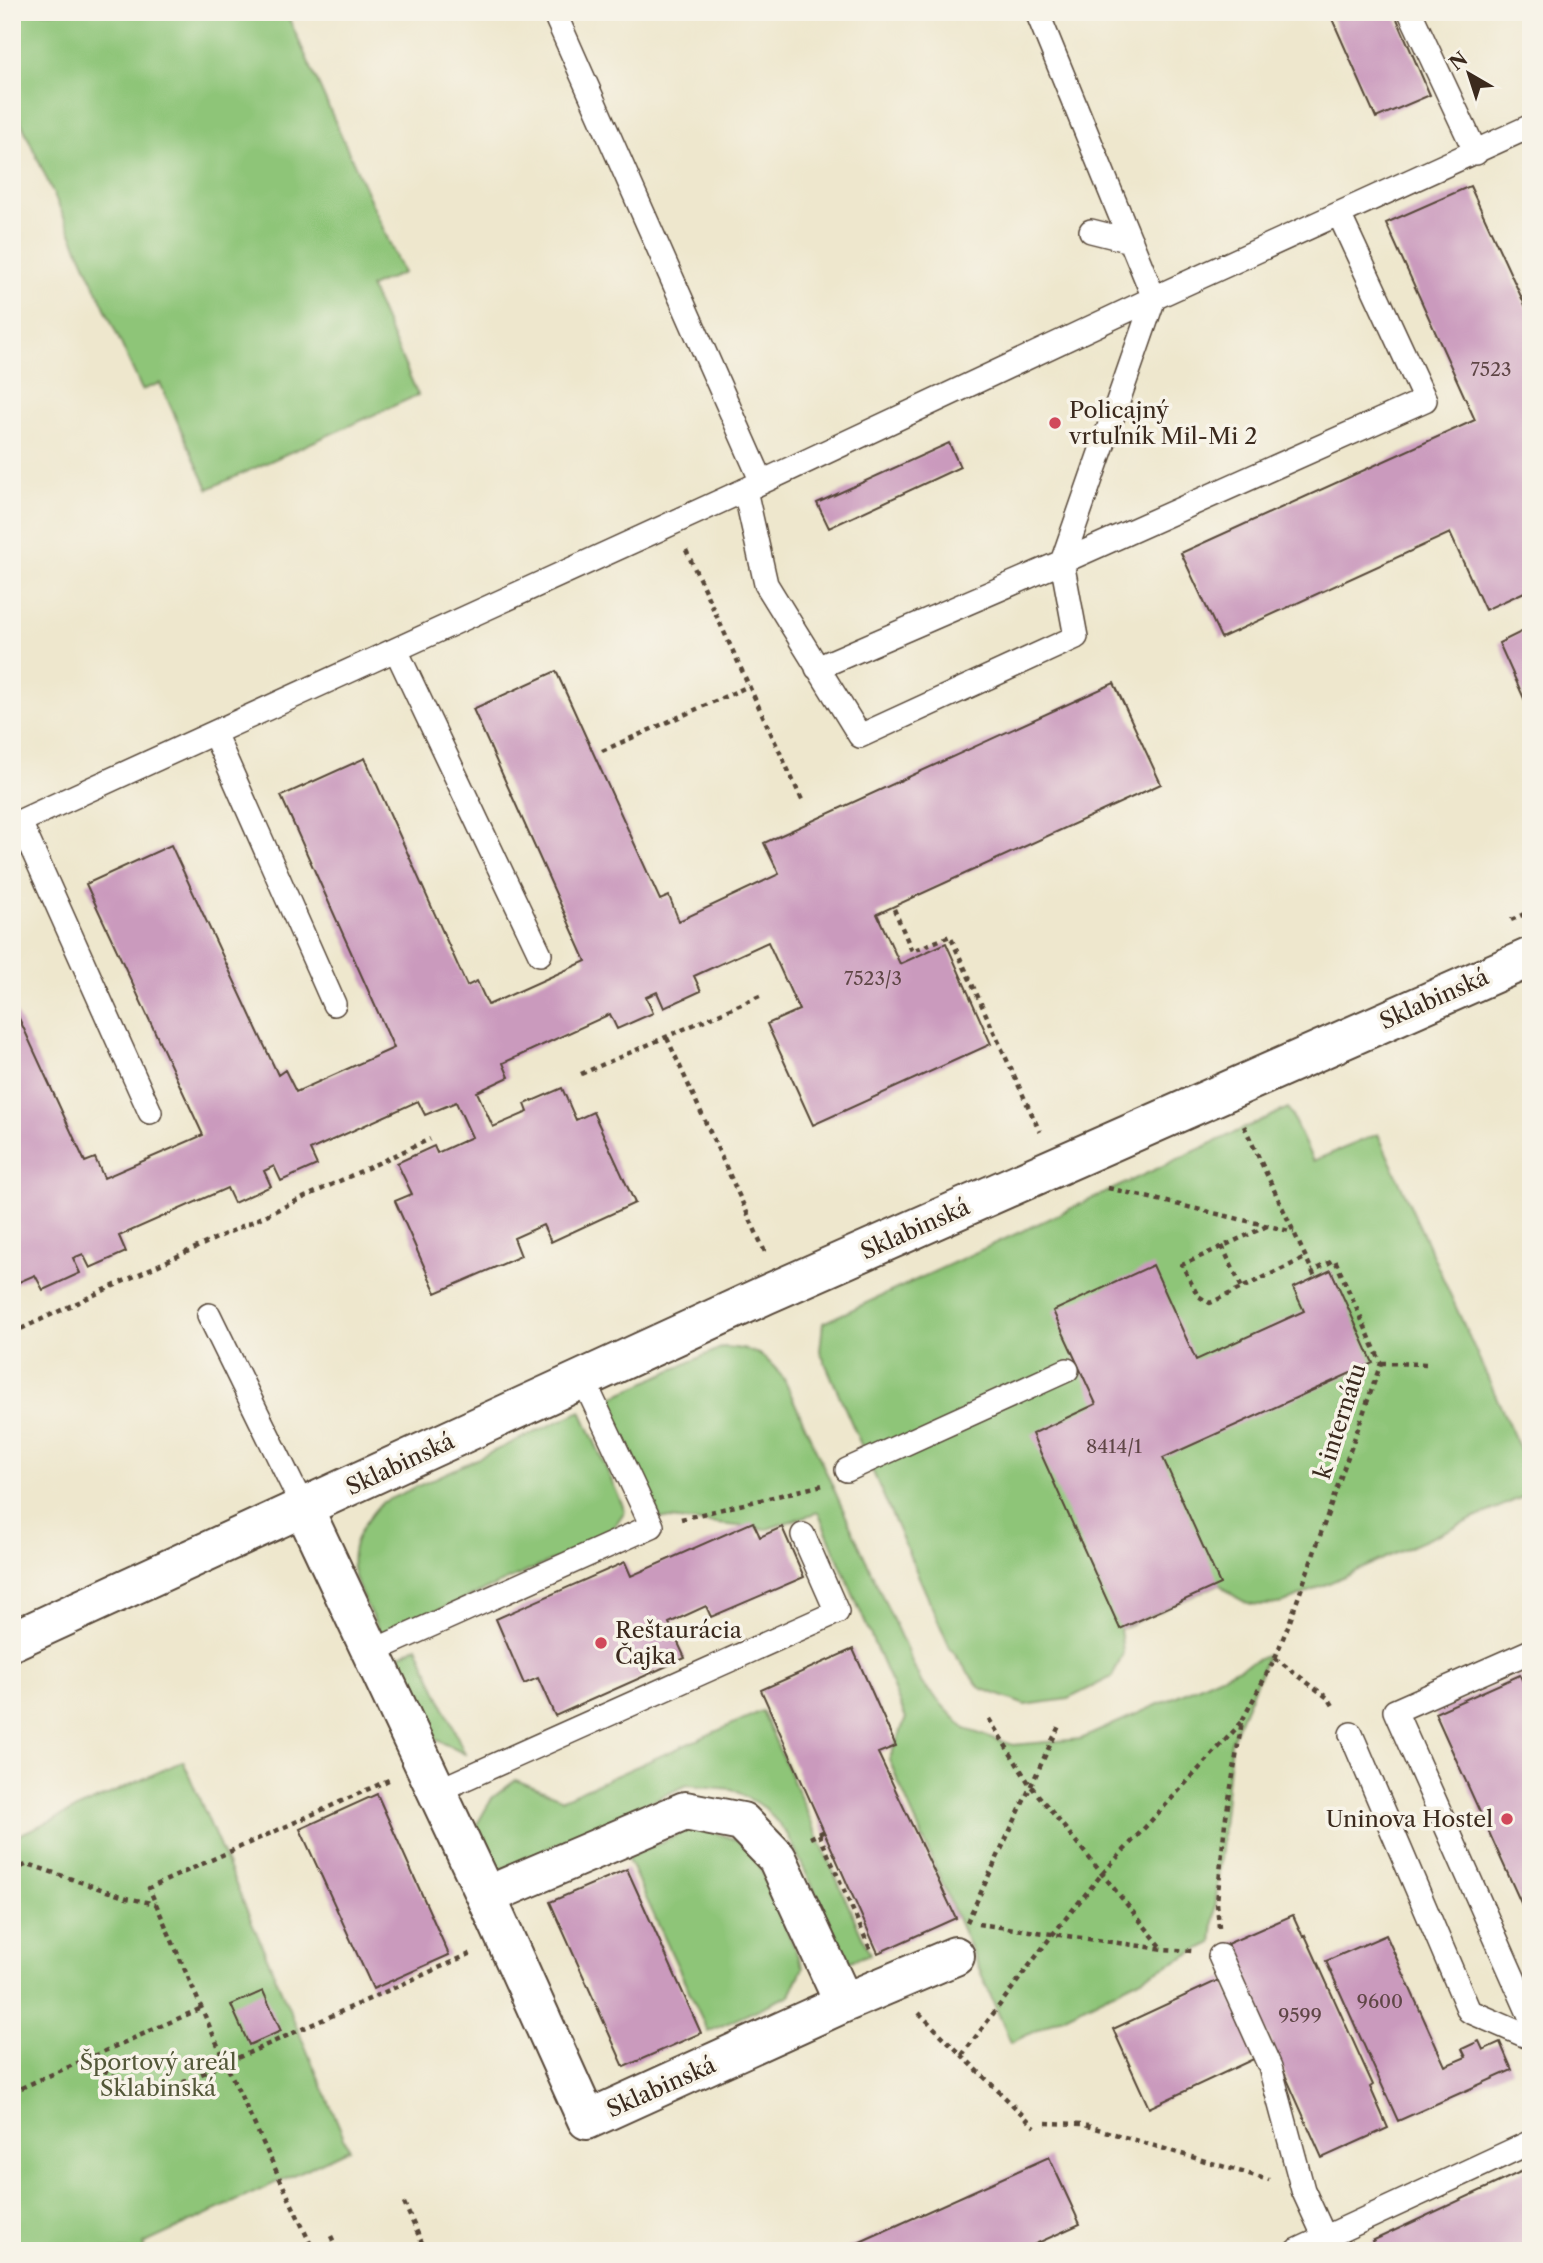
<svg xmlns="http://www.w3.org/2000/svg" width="1543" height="2263" font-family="'Libre Caslon Text',serif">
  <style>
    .green { fill: #8ec578; stroke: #64784b; stroke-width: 2 }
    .building { fill: #ca9abd }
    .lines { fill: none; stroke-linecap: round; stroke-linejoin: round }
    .lane-casing { stroke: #564638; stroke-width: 26 }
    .street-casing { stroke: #564638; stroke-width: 42 }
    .path { stroke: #564638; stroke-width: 4.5; stroke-dasharray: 5 5; stroke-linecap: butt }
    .lane { stroke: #fff; stroke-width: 23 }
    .street { stroke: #fff; stroke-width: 38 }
    .poi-dot { fill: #d1495b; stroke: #f7f3e8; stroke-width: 2.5 }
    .labels { text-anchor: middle; stroke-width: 7; stroke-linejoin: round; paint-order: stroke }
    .number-label { font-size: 19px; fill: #5f4646 }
    .poi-label { font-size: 23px; fill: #3b2a1e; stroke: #f7f3e8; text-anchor: start }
    .street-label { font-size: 23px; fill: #3b2a1e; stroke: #f7f3e8 }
    .park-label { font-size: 23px; fill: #545839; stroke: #f7f3e8 }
  </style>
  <rect width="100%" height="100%" fill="#f7f3e8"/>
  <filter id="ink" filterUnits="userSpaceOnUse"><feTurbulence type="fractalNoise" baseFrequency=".0143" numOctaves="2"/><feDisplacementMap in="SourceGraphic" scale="14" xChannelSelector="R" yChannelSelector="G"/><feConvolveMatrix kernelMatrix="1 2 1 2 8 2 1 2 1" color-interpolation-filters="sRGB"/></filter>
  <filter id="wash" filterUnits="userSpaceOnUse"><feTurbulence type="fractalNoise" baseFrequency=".00686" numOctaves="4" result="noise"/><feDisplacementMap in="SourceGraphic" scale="28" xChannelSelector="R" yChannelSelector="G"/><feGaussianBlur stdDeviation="1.57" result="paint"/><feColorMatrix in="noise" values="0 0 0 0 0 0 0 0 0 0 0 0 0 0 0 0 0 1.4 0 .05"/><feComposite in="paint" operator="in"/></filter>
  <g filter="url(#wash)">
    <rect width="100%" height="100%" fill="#eee7cd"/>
    <path class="green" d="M12,12H286L403,273L370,287L418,395L208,489L160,383L142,390L12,102Z
      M1288,1108L1313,1161L1378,1134L1531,1474V1493L1284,1603C1253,1608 1243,1605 1219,1584L1120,1629L1123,1653L1112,1677L1068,1699L1025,1705L980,1688L950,1648L820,1351L823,1323Z
      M723,1347C756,1349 764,1353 784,1379L922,1684L965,1729L1013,1745L1081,1739L1268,1655L1231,1742L1212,1943L1011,2043L889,1760L906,1718L818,1512L767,1529L660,1518L608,1399Z
      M581,1411L625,1511L607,1537L381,1635C354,1578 333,1556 381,1503Z
      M417,1646L465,1754L429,1736L393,1659Z
      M762,1711L870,1954L848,1962L788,1835L765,1808L732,1789L687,1785L503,1869L481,1852L476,1826L492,1798L516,1780L563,1799Z
      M183,1761L349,2149L143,2244L145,2251H12V1838Z
      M696,1827L737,1840L757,1859L803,1968L790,1995L708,2032L627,1857Z"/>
    <g id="blocks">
      <path class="building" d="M1329,12H1394L1430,95L1376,118Z
        M1470,186L1531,318V589L1485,610L1450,533L1221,638L1181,553L1475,420L1386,223Z
        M949,443L960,467L829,528L817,503Z
        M1531,627V714L1499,643Z
        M556,671L660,900L669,896L679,921L779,874L764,843L1114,683L1161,784L877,914L900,964L946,943L991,1044L813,1125L767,1024L799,1010L768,942L694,976L701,991L664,1008L657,992L646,997L653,1013L617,1029L610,1014L503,1063L509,1077L477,1092L493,1127L528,1112L525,1104L562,1088L576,1120L593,1112L635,1203L551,1242L543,1225L514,1238L521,1256L436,1293L395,1201L412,1194L397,1163L434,1146L437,1153L472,1137L456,1102L425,1115L418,1101L310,1150L317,1165L281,1181L274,1166L264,1171L271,1186L234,1203L227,1188L119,1236L126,1252L90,1268L83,1254L73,1258L80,1273L43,1290L35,1275L12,1285V1003L85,1162L95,1158L104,1178L203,1135L86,884L171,845L278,1075L285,1070L296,1092L394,1048L281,796L365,758L467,986L477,981L488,1005L586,961L473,709Z
        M1153,1265L1196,1360L1304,1311L1293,1288L1331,1270L1373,1363L1163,1458L1220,1584L1120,1629L1032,1434L1096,1404L1053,1311Z
        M753,1522L760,1537L782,1527L804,1577L711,1617L706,1606L669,1623L685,1658L555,1716L538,1678L524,1684L496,1619L625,1562L631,1576Z
        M853,1649L896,1746L878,1753L956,1918L878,1953L761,1690Z
        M1520,1675L1531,1700V1925L1435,1713Z
        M377,1794L449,1955L373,1989L300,1829Z
        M627,1869L701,2033L624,2067L550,1902Z
        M1293,1915L1303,1937L1305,1935L1373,2085L1370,2087L1388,2128L1322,2158L1227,1944Z
        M1386,1935L1445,2066L1466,2057L1462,2049L1479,2041L1483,2050L1500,2042L1512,2070L1398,2121L1326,1961Z
        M1223,1978L1260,2056L1149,2108L1113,2029Z
        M263,1991L281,2031L249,2045L231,2005Z
        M1049,2157L1080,2224L1020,2251H840Z
        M1531,2167V2245L1518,2251H1377L1372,2241Z"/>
    </g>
  </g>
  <g filter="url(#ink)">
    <use href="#blocks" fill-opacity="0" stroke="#564638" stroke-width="2"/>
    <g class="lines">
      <g class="lane-casing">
        <path id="lane" d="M554,12L762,482
          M1410,12L1476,153
          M1091,231L1131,241
          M745,490L766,584L860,736L1076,637L1062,562L1154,298L1037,12
          M396,650L540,954
          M817,668L1062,562L1425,400L1339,214
          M214,733L334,1004
          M20,822L150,1112
          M12,825L745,490L1154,298L1531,126
          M209,1315L304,1509
          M847,1470L1067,1370
          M1531,1651L1395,1711L1531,2018
          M371,1652L652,1526L583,1379
          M1351,1734L1469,2011L1531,2038
          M437,1791L837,1612L803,1535
          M1220,1956L1270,2067L1303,2190L1331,2251
          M1296,2251L1531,2142"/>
      </g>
      <g class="street-casing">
        <path id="street" d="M304,1509L486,1896
          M12,1641L765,1295L1531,957
          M685,1811L742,1822L777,1858L844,2003L587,2120L486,1896Z
          M844,2003L955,1956"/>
      </g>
      <path class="path" d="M1522,12L1531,30
        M686,550L802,800
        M602,751L749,686
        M894,909L912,951L950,936L1040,1132
        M1511,920L1531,911
        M667,1038L765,1252
        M581,1074L762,995
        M1244,1126L1315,1277
        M1108,1188L1294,1232
        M1267,1226L1182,1265L1198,1296L1210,1303L1305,1258
        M1222,1246L1242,1288
        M12,1333L430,1139
        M1381,1363L1427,1364
        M681,1519L823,1485
        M1275,1658L1329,1699L1335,1709
        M989,1719L1030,1785L1163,1949
        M819,1834L871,1951
        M810,1838L825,1831
        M12,1871L28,1864L127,1898L156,1904
        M967,1922L1059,1726
        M978,1924L1163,1949L1192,1951
        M1219,1928L1217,1902L1225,1823L1242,1721L1275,1658L1290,1621L1381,1363L1335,1260L1312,1271
        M919,2013L1035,2127
        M962,2055L1053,1934L1102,1874L1242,1722
        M86,2060L150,2097L472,1953
        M12,2092L202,2008
        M1046,2123L1081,2124L1269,2180
        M404,2203L423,2245L431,2251
        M331,2236L338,2251
        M311,2245L226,2064L149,1888L391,1779"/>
      <use href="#lane" class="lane"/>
      <use href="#street" class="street"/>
    </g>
  </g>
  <g class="poi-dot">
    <circle cx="1055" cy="423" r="7"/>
    <circle cx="601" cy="1643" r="7"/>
    <circle cx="1507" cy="1819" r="7"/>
  </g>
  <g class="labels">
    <g class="number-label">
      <text x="1491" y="376">7523</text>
      <text x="873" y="985">7523/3</text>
      <text x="1114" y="1453">8414/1</text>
      <text x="1380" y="2008">9600</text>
      <text x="1300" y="2022">9599</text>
    </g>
    <g class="poi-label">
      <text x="1069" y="418">Policajný<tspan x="1069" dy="26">vrtuľník Mil-Mi 2</tspan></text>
      <text x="615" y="1638">Reštaurácia<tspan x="615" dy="26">Čajka</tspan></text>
      <text x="1493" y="1827" text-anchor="end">Uninova Hostel</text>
    </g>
    <g class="street-label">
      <text transform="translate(1434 999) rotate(-24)" y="8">Sklabinská</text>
      <text transform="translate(915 1229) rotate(-24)" y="8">Sklabinská</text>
      <text transform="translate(1340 1421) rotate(-72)" y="8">k internátu</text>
      <text transform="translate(400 1464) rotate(-25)" y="8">Sklabinská</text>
      <text transform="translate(661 2087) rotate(-24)" y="8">Sklabinská</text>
    </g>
    <g class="park-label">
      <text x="158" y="2070">Športový areál<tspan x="158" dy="26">Sklabinská</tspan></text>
    </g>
  </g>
  <rect width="1543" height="2263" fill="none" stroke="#f7f3e8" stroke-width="42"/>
  <g transform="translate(1469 74) rotate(321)" stroke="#f7f3e8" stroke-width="5" paint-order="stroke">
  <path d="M0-5L12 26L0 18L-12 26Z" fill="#3b2a1e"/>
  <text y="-10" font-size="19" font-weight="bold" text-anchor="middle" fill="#3b2a1e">N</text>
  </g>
</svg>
